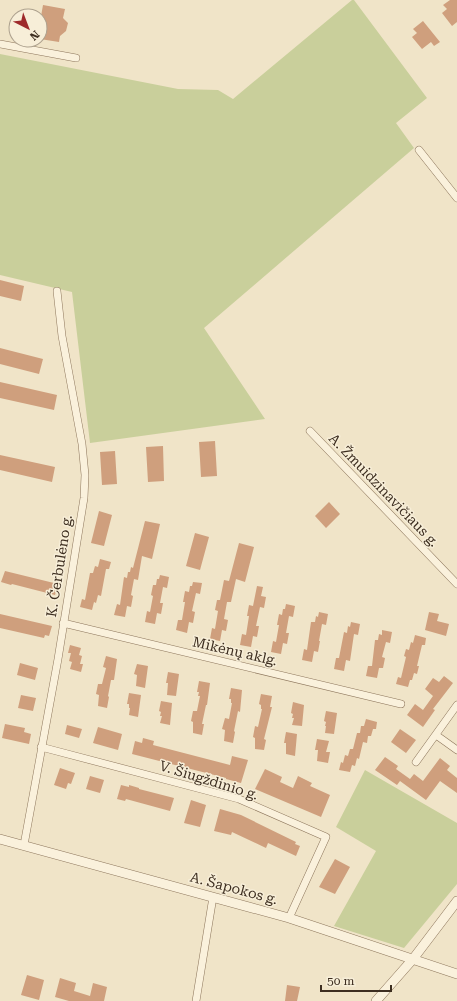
<svg xmlns="http://www.w3.org/2000/svg" width="457" height="1001" font-family="'Roboto Serif',serif">
  <style>
    .green { fill: #c9cf9b }
    .building { fill: #cf9f7d }
    .lines { fill: none; stroke-linecap: round; stroke-linejoin: round }
    .minor-casing { stroke: #8d765c; stroke-width: 8 }
    .tertiary-casing { stroke: #8d765c; stroke-width: 10 }
    .minor { stroke: #faf1dc; stroke-width: 7 }
    .tertiary { stroke: #faf1dc; stroke-width: 9 }
    .labels { text-anchor: middle; stroke-width: 3; stroke-linejoin: round; paint-order: stroke }
    .street-label { font-size: 14px; fill: #3d2e20; stroke: #f7eed8 }
  </style>
  <rect width="100%" height="100%" fill="#f0e4c8"/>
  <path class="green" d="M352,0H354L427,98L396,123L414,148L204,328L265,419L90,443L72,292L0,275V54L178,89L218,90L233,99Z
    M365,770L457,823V884L404,948L334,926L376,851L336,827Z"/>
  <path class="building" d="M450,0H457V22L452,26L442,13L447,9L443,5Z
    M43,5L65,9L63,18L68,23L66,31L60,36L59,42L40,39V22Z
    M423,21L440,42L434,46L431,42L422,49L412,37L417,33L413,29Z
    M0,280L24,286L21,301L0,296Z
    M0,348L43,359L39,374L0,364Z
    M0,382L57,395L54,410L0,398Z
    M215,441L217,476L201,477L199,442Z
    M163,446L164,481L148,482L146,447Z
    M115,451L117,484L102,485L100,452Z
    M0,455L55,467L52,482L0,470Z
    M329,502L340,514L326,528L315,516Z
    M99,511L112,515L104,546L91,543Z
    M145,521L160,524L152,559L142,556L138,580L134,579L131,595L133,596L131,607L127,606L125,617L114,615L117,604L120,605L124,577L127,578L128,572H130L131,567L133,568Z
    M195,533L209,537L200,570L186,566Z
    M239,543L254,547L245,582L236,579L231,602H227L224,619L228,620L226,631L222,630L220,641L210,639L212,628L215,629L218,611L215,610L217,600H220L224,580L229,581Z
    M100,559L111,562L109,569H106L101,596L98,595L96,603L94,602L92,610L80,607L82,599L85,600L90,573H93L95,566L98,567Z
    M5,571L58,584L55,595L12,584L11,585L1,582Z
    M160,575L169,577L167,588L163,587L160,603H163L161,614L157,613L155,624L145,622L147,611L150,612L153,596L151,595L153,585H156L157,579H159Z
    M193,582L202,583L200,594L196,593L192,611L195,612L193,623L189,622L187,633L176,630L178,620H182L185,602H183L185,591L189,592L190,586H192Z
    M257,586L263,587L261,596L266,597L264,608L260,607L256,626H259L257,637L253,636L251,647L240,645L242,634L246,635L249,616H247L249,605L253,606Z
    M286,604L295,606L293,617L289,616L286,633H289L287,644L283,643L281,654L271,652L273,641L276,642L279,625H277L279,614L282,615L283,609H285Z
    M319,612L328,614L326,625L322,624L319,641H320L318,652L314,651L312,662L302,660L304,649L307,650L311,622H315L316,616L318,617Z
    M429,612L439,614L437,621L449,624L446,636L425,630Z
    M0,614L52,626L49,636L45,635L44,638L0,628Z
    M351,622L360,624L358,635L354,634L350,661L346,660L344,671L334,669L336,658H339L344,632L347,633L348,626L350,627Z
    M382,630L392,632L390,643L386,642L382,657L385,658L383,668H379L377,678L366,676L368,666H372L375,640H378L379,634L382,635Z
    M415,635L426,638L425,645H422L417,666H419L417,674L414,673L412,680H410L408,687L396,684L398,677L401,678L406,657L404,656L406,649L409,650L411,642L413,643Z
    M70,645L81,648L79,655L82,656L80,664H83L81,672L70,669L72,662L69,661L71,653H68Z
    M106,656L117,659L114,680H111L108,696L109,697L107,708L98,706L99,695L96,694L98,684H102L106,668L103,667Z
    M20,663L38,668L35,680L17,675Z
    M137,664L148,666L145,688L136,686L137,675L134,674Z
    M168,672L179,674L176,696L167,695L168,683H166Z
    M444,676L453,683L433,709L435,710L423,727L407,715L415,704L423,710L433,696L425,689L433,678L439,682Z
    M199,681L210,683L207,705H206L202,724H204L202,735L193,733V722L191,721L193,711H197L200,696H198L199,692H197Z
    M231,688L242,690L240,712L238,711L234,731L235,732L233,743L224,741L225,730L222,729L225,718L229,719L232,703H231V699H229Z
    M129,693L141,695L138,717L129,715L130,708H129V704H127Z
    M261,694L272,696L270,707H272L264,739L266,740L264,750L255,749V738L253,737L255,726L258,727L262,709H261V705L259,704Z
    M21,695L36,698L33,711L18,708Z
    M161,701L172,703L170,725L160,723L162,716H160L161,712L159,711Z
    M293,702L304,705L302,726L292,725L294,718H292L293,714L291,713Z
    M326,711L337,713L334,734L325,733L326,726H325L326,722L324,721Z
    M366,719L377,722L376,729H373L371,736H368L367,743L363,742L359,759L357,758L355,766L352,765L350,772L339,770L341,762L343,763L345,755L348,756L350,749H353L357,733H360L361,726H364Z
    M5,724L25,728L24,732L31,734L29,744L2,738Z
    M67,725L82,729L79,738L65,734Z
    M98,727L122,734L118,750L93,743Z
    M400,729L416,740L406,753L391,742Z
    M286,732L297,734L295,756L286,754V743H284Z
    M143,738L154,741L153,745L230,765L232,756L248,760L241,783L226,779V778L132,754L135,741L142,743Z
    M317,739L329,741L326,752H330L328,763L317,761L318,750H315Z
    M385,757L398,766L396,769L410,779L414,774L423,781L440,758L450,766L447,770L457,778V793L440,781L426,800L400,781L397,785L375,770Z
    M60,768L75,773L71,784L68,783L66,789L54,785Z
    M265,769L282,777L280,782L293,788L298,776L312,783L310,786L330,795L321,817L255,789Z
    M90,776L104,780L100,793L86,789Z
    M121,785L129,787V785L139,788V789L174,798L170,811L126,799L125,801L117,799Z
    M191,800L206,805L200,827L184,823Z
    M220,809L241,815L296,842L295,844L300,846L296,856L268,843L266,848L232,832L231,835L214,831Z
    M335,859L350,867L335,894L319,887Z
    M27,975L44,980L39,1000L21,995Z
    M60,978L76,983L74,991L90,996L93,983L107,987L104,1001H69L55,997Z
    M287,985L300,987L297,1001H285Z"/>
  <g class="lines">
    <g class="minor-casing">
      <path id="minor" d="M0,44L76,58
        M419,150L457,198
        M310,431L457,584
        M63,623L401,704
        M436,735L457,750
        M41,747L239,799L326,837L289,918
        M416,762L457,705
        M24,845L58,659L84,498L85,475L82,444L62,336L57,291
        M196,1001L213,897"/>
    </g>
    <g class="tertiary-casing">
      <path id="tertiary" d="M0,839L289,918L457,974
        M376,1001L413,959L457,901"/>
    </g>
    <use href="#minor" class="minor"/>
    <use href="#tertiary" class="tertiary"/>
  </g>
  <g class="labels">
    <g class="street-label">
      <text transform="translate(384 490) rotate(46)" y="5">A. Žmuidzinavičiaus g.</text>
      <text transform="translate(59 566) rotate(-81)" y="5">K. Čerbulėno g.</text>
      <text transform="translate(235 651) rotate(13)" y="5">Mikėnų aklg.</text>
      <text transform="translate(209 780) rotate(17)" y="5">V. Šiugždinio g.</text>
      <text transform="translate(234 888) rotate(15)" y="5">A. Šapokos g.</text>
    </g>
  </g>
  <g transform="translate(28 28) rotate(138)"><circle r="19" fill="#f7eed8" stroke="#ada18e"/>
  <path d="M0-3L7 15L0 10L-7 15Z" fill="#9e2a2b"/>
  <text y="-6" font-size="11" font-weight="bold" text-anchor="middle" fill="#3d2e20">N</text>
  </g>
  <path d="M321 985v6h70v-6" fill="none" stroke="#3d2e20" stroke-width="2"/>
  <text x="327" y="985" font-size="12" fill="#3d2e20" stroke="#f7eed8" stroke-width="3" paint-order="stroke">50 m</text>
</svg>
